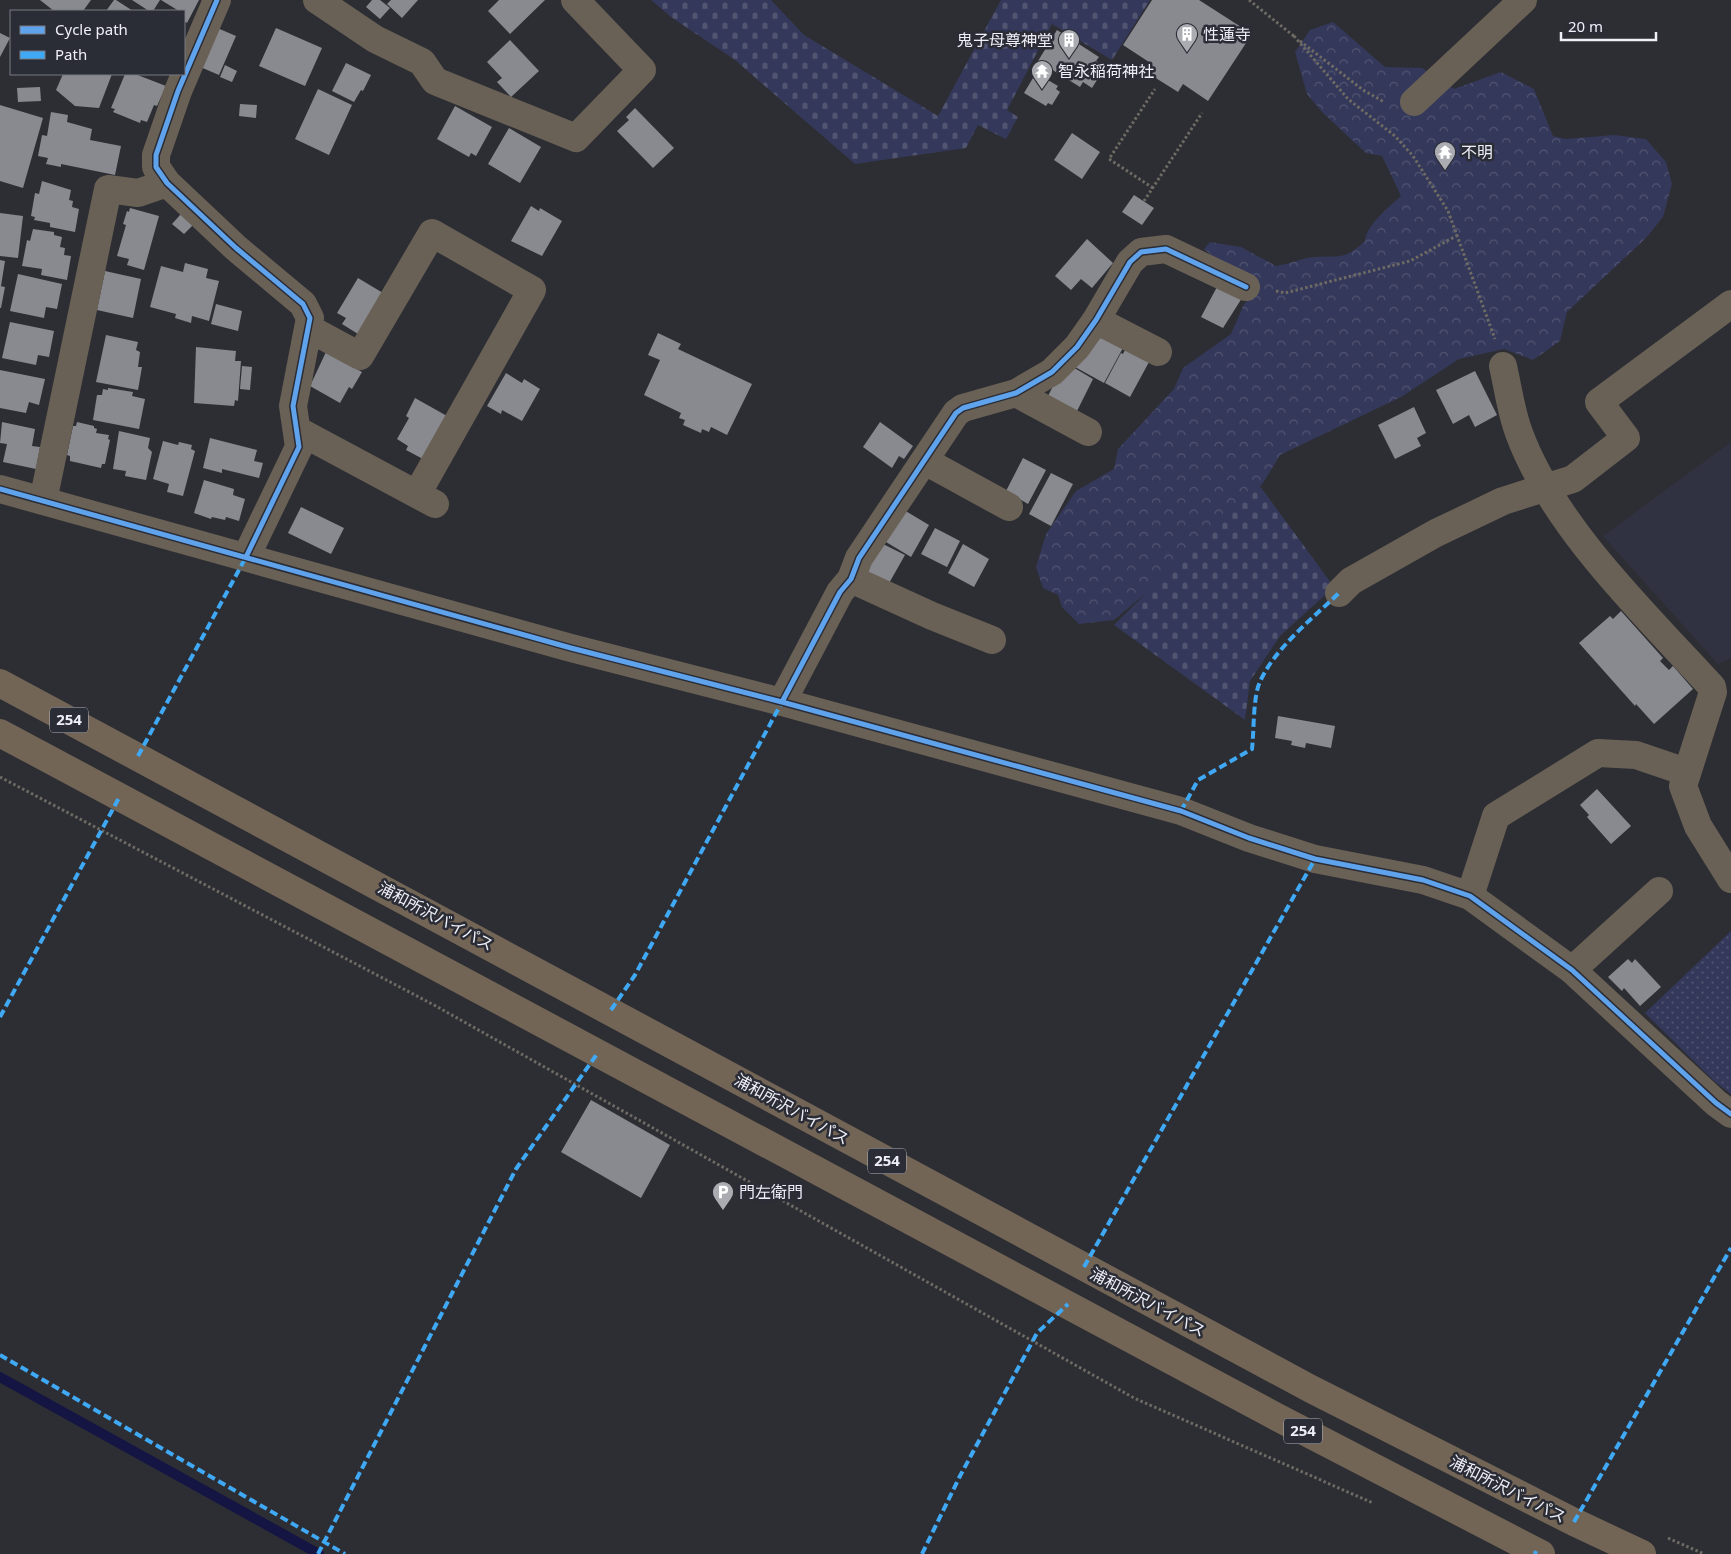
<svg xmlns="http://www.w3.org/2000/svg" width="1731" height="1554" font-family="'Noto Sans','Noto Sans JP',sans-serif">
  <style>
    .built { fill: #303241 }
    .forest { fill: url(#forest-crowns) }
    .cemetery { fill: url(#cemetery-stones) }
    .park { fill: url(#park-dots) }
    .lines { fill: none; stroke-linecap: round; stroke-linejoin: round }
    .stream { stroke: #151544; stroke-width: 10 }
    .building { fill: #898a8f }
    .path { stroke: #6e6a64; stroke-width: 3; stroke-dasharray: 2.5 2.5; stroke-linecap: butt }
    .minor { stroke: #6a6156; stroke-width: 28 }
    .highway { stroke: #736556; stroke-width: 28 }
    .quiet { stroke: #3fa9f5; stroke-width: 4; stroke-dasharray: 8 4; stroke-linecap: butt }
    .cycleway-casing { stroke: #2a2c36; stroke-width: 8 }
    .cycleway { stroke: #60a3ed; stroke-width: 5 }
    .labels { text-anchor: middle; stroke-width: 5; stroke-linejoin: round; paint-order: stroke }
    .shield { fill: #2a2c36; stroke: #b4b5bd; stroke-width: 1 }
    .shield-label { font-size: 15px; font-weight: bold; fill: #eff0f7 }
    .poi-label { font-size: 16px; fill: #eff0f7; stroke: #2a2c36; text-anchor: start }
    .street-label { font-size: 16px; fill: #eff0f7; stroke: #2a2c36 }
  </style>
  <defs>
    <pattern id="forest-crowns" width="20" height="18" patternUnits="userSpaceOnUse" patternTransform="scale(1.25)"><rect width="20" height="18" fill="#34385a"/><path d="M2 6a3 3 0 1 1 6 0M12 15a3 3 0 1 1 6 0" fill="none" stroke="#525572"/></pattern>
    <pattern id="cemetery-stones" width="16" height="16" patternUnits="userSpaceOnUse" patternTransform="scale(1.25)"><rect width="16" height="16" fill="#34385a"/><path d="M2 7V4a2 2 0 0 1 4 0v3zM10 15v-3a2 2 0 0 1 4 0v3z" fill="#525572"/></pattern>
    <pattern id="park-dots" width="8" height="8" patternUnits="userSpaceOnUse" patternTransform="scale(1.25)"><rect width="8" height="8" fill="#34385a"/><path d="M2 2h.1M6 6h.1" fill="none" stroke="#525572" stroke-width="1.8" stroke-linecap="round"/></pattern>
  </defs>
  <rect width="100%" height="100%" fill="#2d2e33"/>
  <path class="built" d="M1731,442V658L1718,664L1603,536Z"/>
  <path class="forest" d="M1333,22L1385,67L1422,68L1454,89L1501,72L1534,89L1553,136L1566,139L1614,135L1646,139L1666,162L1672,184L1663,217L1646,238L1567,312L1560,341L1533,360L1504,349L1459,359L1401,397L1280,455L1263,483L1237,514L1196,551L1114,620L1079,624L1062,607L1058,595L1043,588L1036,567L1046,534L1076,491L1114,469L1118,449L1174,389L1183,368L1231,334L1244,304L1256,292L1204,249L1210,242L1241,247L1276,266C1289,264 1302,258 1315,257C1341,255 1343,261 1365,241C1366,225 1389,207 1401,196L1382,156L1366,153L1323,113L1307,94L1295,52L1310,30Z"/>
  <path class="cemetery" d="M651,0H771L804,35L938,116L1001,0H1150L1112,60L1052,24L1007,110L1018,117L1006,139L978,125L966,148L855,164L735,60L671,17Z
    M1257,482L1334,587L1280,636L1250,681L1245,720L1114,625Z"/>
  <path class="park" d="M1731,931V1094L1714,1081L1645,1013Z"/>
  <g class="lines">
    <path class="stream" d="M0,1377L319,1554"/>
  </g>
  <path class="building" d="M40,0H91L83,11H54Z
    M114,0H116L133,11H106Z
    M132,0H160L153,11H149Z
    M161,0H199L187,23L184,21V11H179Z
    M372,0H380L390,8L380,19L366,7Z
    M391,0H418L402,18L387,4Z
    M499,0H545L510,34L488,11Z
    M1152,0H1199L1252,34L1208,101L1183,84L1178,92L1143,70L1149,62L1123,45Z
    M215,27L236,36L219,75L198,66Z
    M276,28L322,48L305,86L259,66Z
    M1057,30L1099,57L1096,61L1105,67L1092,88L1083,82L1080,87L1038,61Z
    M0,33L10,38L0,57Z
    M510,40L539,71L511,97L497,82L502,78L487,62Z
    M346,63L371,75L363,91L361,90L354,102L332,91Z
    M225,65L237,71L232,82L220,77Z
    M1036,73L1058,86L1056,89L1060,92L1052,105L1048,103L1046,106L1024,93Z
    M63,74H112L99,108L75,106L56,90Z
    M125,74H135L166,86L157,106L154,105L147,122L141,120L140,123L113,112L115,109L111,108Z
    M40,87L41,101L18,102L17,88Z
    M318,89L352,105L329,155L295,139Z
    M240,104L257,105L256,118L239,116Z
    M0,105L43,118L23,188L0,181Z
    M455,106L492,127L476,156L471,153L469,157L437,139Z
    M635,108L674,148L653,168L617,131L629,120L626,117Z
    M51,112L68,115L67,122L92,129L90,140L121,146L115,175L61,164V167L46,164L48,158L38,156L42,135L47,136Z
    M509,128L541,147L520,183L488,164Z
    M1072,133L1100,152L1082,179L1054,160Z
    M42,181L71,190L69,200L73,201L72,207L79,209L75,232L50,227V223L34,220L35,217L31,216L35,193L39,194Z
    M1134,195L1154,208L1142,225L1122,212Z
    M531,206L539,211L540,208L562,221L542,256L511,241Z
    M130,208L159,216L144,270L127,265L129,259L117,256L126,225L123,224L127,211L129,212Z
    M0,213L23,216L18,258L0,256Z
    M181,214L193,225L184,234L172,224Z
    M33,229L54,232V235L62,237L60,247L65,248L64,255L71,256L67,280L41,275L42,269L22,266L27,240L30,241Z
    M1087,239L1113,263L1092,288L1081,279L1071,290L1055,276Z
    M0,260L5,261L1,286H0Z
    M185,263L208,269L206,278L219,281L209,321L192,316L191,323L175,318L176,314L150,307L161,266L183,272Z
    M105,271L141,279L133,318L97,310Z
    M18,274L62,284L57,309L46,307L44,318L10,311Z
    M358,278L383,293L358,334L342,324L346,318L337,313Z
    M1218,285L1242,298L1223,328L1201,317Z
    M0,286L5,287L1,308H0Z
    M216,304L242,311L238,331L211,324Z
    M10,322L54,331L49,357L38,355L36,365L2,358Z
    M658,333L681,344L678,349L752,384L727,435L711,427L709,432L702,429L701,433L683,425L685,420L679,418L681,413L644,395L660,360L648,355Z
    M106,335L138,342L136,350L140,352L138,367H142L138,390L96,382Z
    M1106,337L1124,346L1104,383L1075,367L1093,340Z
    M1127,346L1149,362L1130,397L1105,383L1121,353L1123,354Z
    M196,347L236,351L235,361H241L238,401L235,400L234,406L194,403Z
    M326,352L362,372L352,389L349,387L340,403L310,386Z
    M242,366L252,367L250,390L240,389Z
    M1071,366L1093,379L1075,415L1046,400L1053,386Z
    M0,370L45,379L39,405L29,402L26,413L0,408Z
    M1475,371L1497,415L1475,427L1469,415L1453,424L1436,390Z
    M506,373L522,383L524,379L540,389L522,421L502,410L501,414L487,406Z
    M108,388L133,392L132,396L145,399L139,429L93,420L97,395H102L103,389L108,390Z
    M415,398L447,416L423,459L406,450L408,446L397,439L409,418L406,416Z
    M1414,407L1426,433L1417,438L1421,446L1395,459L1378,425Z
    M2,422L35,429L32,446L40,447L36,469L3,462L7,444L0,443Z
    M77,422L94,426V428L97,429L96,433L109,435L108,439L110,440L105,464H102L101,468L70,461V456L67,455L73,426H76Z
    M880,422L913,446L904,459L899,456L892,468L863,447Z
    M119,431L150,438L148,448L152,452L146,480L125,476L126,471L113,469Z
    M210,438L257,450L254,461L263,463L259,478L222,469V473L203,468Z
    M163,441L178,445L179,442L192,445L191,449L195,451L183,496L167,492L169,484L153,479Z
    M1023,458L1046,470L1028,504L1006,491Z
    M1051,473L1073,484L1051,526L1029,514Z
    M204,480L234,489L233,495L245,499L239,521L226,517L225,520L212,517L211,519L194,513Z
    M301,507L344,528L331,554L288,533Z
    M904,510L929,525L911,557L886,542Z
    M935,528L960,541L947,567L921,554Z
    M879,542L905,555L888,585L864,572Z
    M963,544L989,559L974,587L948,573Z
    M1621,611L1663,658L1660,661L1669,670L1673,666L1693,689L1654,724L1636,704L1635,706L1579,643L1610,616L1613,619Z
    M1278,716L1335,726L1331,748L1306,743L1305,748L1291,745L1292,741L1275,738Z
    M1597,789L1631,826L1611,844L1587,817L1589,815L1580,805Z
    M1628,959L1632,963L1635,959L1661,987L1640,1006L1624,988L1622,991L1608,977Z
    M591,1100L670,1145L641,1198L561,1152Z"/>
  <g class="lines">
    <path class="path" d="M1249,0L1295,37
      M1294,36L1348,99L1395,136L1413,156L1448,211L1495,339
      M1300,41L1363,90L1384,102
      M1153,188L1109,159L1155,89
      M1144,201L1202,113
      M1276,291L1285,293L1410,261L1458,235
      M0,777L434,1005L1134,1398L1373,1503
      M1668,1538L1704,1554"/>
    <path class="minor" d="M217,0L178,91L156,155V167L167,183L236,248L303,304L310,318L293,406L299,447L246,557
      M317,0L375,39L422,62L435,81L576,138L642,70L575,0
      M1414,102L1523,0
      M1096,320L1158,352
      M308,328L360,356L432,233L532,290L417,494
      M1503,366C1508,388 1511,412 1519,433C1553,526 1645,614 1712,687L1713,692L1683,786L1698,826L1731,879
      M1016,393L1088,432
      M297,430L435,504
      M925,461L1009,507
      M0,489L571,648L782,702L1181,811L1249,838L1315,859L1423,880L1470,896L1572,970L1716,1103L1731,1114
      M43,501L108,189L138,193L167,183
      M851,579L932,616L992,640
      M1339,593L1351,581L1436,533L1503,501L1573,479L1626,438L1599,402L1731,304
      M782,702L840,592L851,579L859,558L956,413L963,408L1016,393L1052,372L1077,347L1096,320L1130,262L1141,252L1166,249L1246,287
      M1470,896L1496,816L1598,753L1636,755L1686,772
      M1572,970L1659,891"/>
    <path class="highway" d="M0,683L1311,1389L1574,1522L1642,1554
      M0,733L1275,1416L1541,1554"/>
    <path class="quiet" d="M138,756L246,557
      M1181,811L1198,780L1252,749C1254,732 1253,704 1258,687C1270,652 1313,618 1339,593
      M611,1010L635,975L782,702
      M0,1017L120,796
      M1084,1267L1315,859
      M0,1355L345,1554
      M1574,1522L1731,1248
      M318,1554L516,1169L597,1054
      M922,1554L960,1476L1037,1333L1068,1304
      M1535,1554L1536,1551"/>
    <g class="cycleway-casing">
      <path id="cycleway" d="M217,0L178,91L156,155V167L167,183L236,248L303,304L310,318L293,406L299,447L246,557
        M0,489L571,648L782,702L1181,811L1249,838L1315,859L1423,880L1470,896L1572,970L1716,1103L1731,1114
        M782,702L840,592L851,579L859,558L956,413L963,408L1016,393L1052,372L1077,347L1096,320L1130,262L1141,252L1166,249L1246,287"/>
    </g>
    <use href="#cycleway" class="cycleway"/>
  </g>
  <defs>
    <g id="building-pin" transform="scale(1.125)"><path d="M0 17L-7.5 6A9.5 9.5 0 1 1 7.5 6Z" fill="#abacb2" stroke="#2a2c36"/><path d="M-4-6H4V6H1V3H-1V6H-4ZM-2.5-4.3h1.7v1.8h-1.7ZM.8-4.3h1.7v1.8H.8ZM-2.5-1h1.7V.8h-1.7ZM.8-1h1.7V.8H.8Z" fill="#fff"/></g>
    <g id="temple-pin" transform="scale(1.125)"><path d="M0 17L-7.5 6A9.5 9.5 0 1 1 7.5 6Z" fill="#abacb2" stroke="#2a2c36"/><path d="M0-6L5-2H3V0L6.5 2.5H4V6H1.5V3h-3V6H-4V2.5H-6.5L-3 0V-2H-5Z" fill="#fff"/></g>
    <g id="parking-pin" transform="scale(1.125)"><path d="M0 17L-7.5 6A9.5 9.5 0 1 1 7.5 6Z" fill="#abacb2" stroke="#2a2c36"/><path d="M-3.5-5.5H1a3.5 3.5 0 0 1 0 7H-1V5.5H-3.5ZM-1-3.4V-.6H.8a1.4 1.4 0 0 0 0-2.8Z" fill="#fff"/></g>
  </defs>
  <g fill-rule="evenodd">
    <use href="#building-pin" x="1187" y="34"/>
    <use href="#building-pin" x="1069" y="40"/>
    <use href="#temple-pin" x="1042" y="71"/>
    <use href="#temple-pin" x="1445" y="152"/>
    <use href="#parking-pin" x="723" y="1192"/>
  </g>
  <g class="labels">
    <g class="shield">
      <rect x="50" y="707.5" width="38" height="25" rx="4"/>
      <rect x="868" y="1148.5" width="38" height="25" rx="4"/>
      <rect x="1284" y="1418.5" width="38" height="25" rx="4"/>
    </g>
    <g class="shield-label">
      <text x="69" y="725">254</text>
      <text x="887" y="1166">254</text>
      <text x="1303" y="1436">254</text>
    </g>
    <g class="poi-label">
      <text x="1203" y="40">性蓮寺</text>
      <text x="1053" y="46" text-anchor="end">鬼子母尊神堂</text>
      <text x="1058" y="77">智永稲荷神社</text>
      <text x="1461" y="158">不明</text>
      <text x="739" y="1198">門左衛門</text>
    </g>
    <g class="street-label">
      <text transform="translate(436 916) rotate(28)" y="6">浦和所沢バイパス</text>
      <text transform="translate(792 1109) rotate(29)" y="6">浦和所沢バイパス</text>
      <text transform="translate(1148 1302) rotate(28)" y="6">浦和所沢バイパス</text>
      <text transform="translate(1508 1489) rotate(27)" y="6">浦和所沢バイパス</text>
    </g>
  </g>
  <rect x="10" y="10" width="175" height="65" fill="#2a2c36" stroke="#797a83"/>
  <rect x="20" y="26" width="25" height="8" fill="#60a3ed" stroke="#797a83"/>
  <text x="55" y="35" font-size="15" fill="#eff0f7">Cycle path</text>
  <rect x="20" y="51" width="25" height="8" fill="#3fa9f5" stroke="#797a83"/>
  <text x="55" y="60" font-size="15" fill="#eff0f7">Path</text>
  <path d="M1561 32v8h95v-8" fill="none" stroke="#eff0f7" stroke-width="2.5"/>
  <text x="1568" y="32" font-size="15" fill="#eff0f7" stroke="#2a2c36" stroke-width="4" paint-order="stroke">20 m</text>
</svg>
